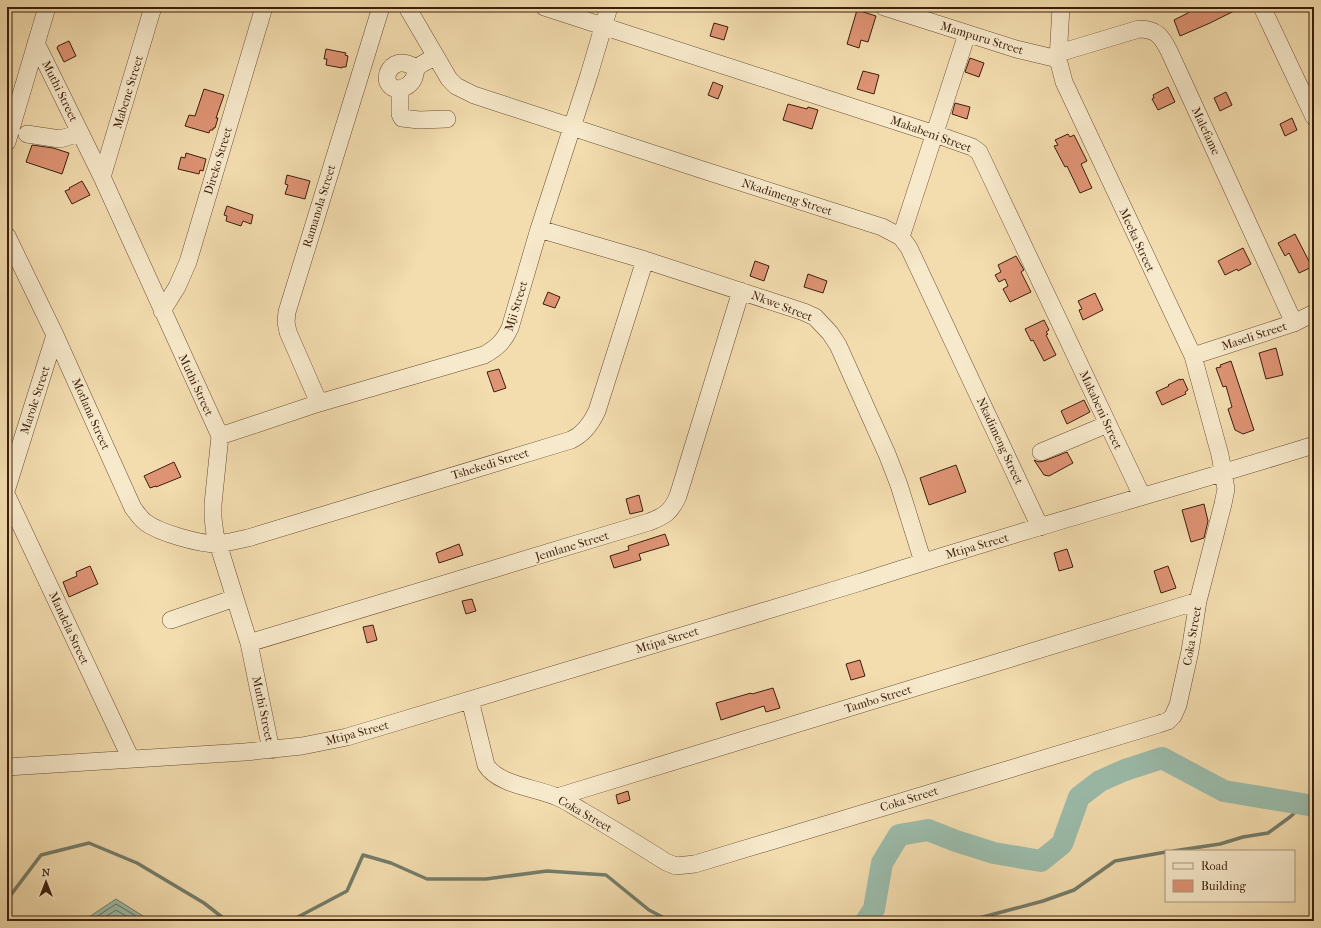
<svg xmlns="http://www.w3.org/2000/svg" width="1321" height="928" font-family="'IM FELL French Canon',serif">
  <style>
    .water { fill: #9bbcab; stroke: #757d6b }
    .lines { fill: none; stroke-linecap: round; stroke-linejoin: round }
    .shore { stroke: #6c6d5b; stroke-width: 1 }
    .stream { stroke: #757d6b; stroke-width: 3.5 }
    .river { stroke: #9bbcab; stroke-width: 22 }
    .building { fill: #df9475; stroke: #3c1e0b }
    .minor-casing { stroke: #6a4e34; stroke-width: 18 }
    .minor { stroke: #f7e9cb; stroke-width: 17 }
    .labels { text-anchor: middle; stroke-width: 3; stroke-linejoin: round; paint-order: stroke }
    .street-label { font-size: 12px; fill: #3c1e0b; stroke: #f7e9cb }
  </style>
  <rect width="100%" height="100%" fill="#f3ddaf"/>
  <filter id="stains"><feTurbulence type="fractalNoise" baseFrequency=".005" numOctaves="4"/><feColorMatrix values="0 0 0 0 .2 0 0 0 0 .09 0 0 0 0 .02 0 0 0 .5 -.17"/></filter>
  <radialGradient id="worn" r=".72"><stop offset=".6" stop-color="#630" stop-opacity="0"/><stop offset="1" stop-color="#630" stop-opacity=".3"/></radialGradient>
  <path class="water" d="M116,899L151,921H83Z"/>
  <g class="lines">
    <path class="shore" d="M90,921L116,904L144,921
      M99,921L116,910L134,921"/>
    <path class="stream" d="M1173,851L1220,844L1243,837L1268,833L1290,817L1303,805
      M7,900L41,855L89,843L137,863L204,903L227,921
      M287,921L296,918L347,891L363,855L391,863L427,879H486L547,871L606,875L649,910L670,921
      M968,921L1043,901L1074,890L1115,861L1166,852"/>
    <path class="river" d="M866,921L874,909L882,863L899,835L928,830L956,841L994,853L1041,861L1062,844L1079,797L1100,781L1125,770L1162,758L1224,791L1314,806"/>
  </g>
  <path class="building" d="M1199,7H1242L1210,23L1180,36L1174,20L1188,13V12Z
    M857,10L876,16L868,42L861,40L859,48L847,44Z
    M714,23L728,27L724,40L710,36Z
    M69,41L76,56L64,62L57,48L58,46Z
    M326,49L346,53L345,55L348,56L346,67H342V68L326,65L327,59H324Z
    M970,58L984,63L979,77L965,72Z
    M863,71L879,75L874,94L857,89Z
    M713,82L723,86L718,99L708,95Z
    M1168,87L1175,102L1158,110L1152,99L1154,98L1153,95Z
    M204,89L224,95L216,118H218L215,128H213V130H210L209,133L185,126L189,115L195,116Z
    M1226,92L1232,105L1220,111L1214,98Z
    M955,103L970,107L967,119L952,114Z
    M788,104L807,109L808,107L818,110L812,129L783,120Z
    M1292,118L1297,130L1285,136L1280,124Z
    M1068,134L1070,137L1074,135L1087,161L1081,164L1092,188L1080,193L1067,166L1065,167L1054,146L1058,145L1055,140Z
    M32,145L53,148L69,153L62,174L26,162Z
    M186,153L206,159L203,171L200,170L199,174L178,169L181,157L185,158Z
    M287,175L310,181L305,199L285,194L288,185L285,184Z
    M82,181L90,195L72,204L65,191L70,189L69,188Z
    M227,206L253,215L251,224L243,221L241,226L226,221L227,216L224,215Z
    M1295,234L1312,267L1299,273L1289,253L1285,256L1278,243Z
    M1243,248L1251,264L1238,271L1237,269L1225,275L1218,261Z
    M1016,256L1024,270L1021,272L1031,292L1010,302L1003,289L1008,286L1005,279L999,282L995,275L1001,272L998,265Z
    M755,261L769,266L764,281L750,276Z
    M808,274L827,281L823,293L804,287Z
    M548,292L560,297L555,308L543,304Z
    M1095,293L1103,310L1083,320L1079,310L1082,309L1078,301Z
    M1044,320L1049,330L1046,332L1048,334L1046,335L1056,355L1044,361L1033,340L1031,341L1025,329Z
    M1276,348L1283,375L1266,379L1259,353Z
    M1231,361L1254,430L1243,434L1235,430L1228,409L1232,407L1226,386L1223,387L1216,368L1221,367L1220,365Z
    M499,369L506,388L494,392L487,372Z
    M1180,379V380L1183,379L1188,390L1185,392L1186,394L1162,405L1156,392L1169,386L1168,385Z
    M1084,400L1090,412L1067,424L1061,411Z
    M1067,452L1073,463L1049,476L1044,475L1034,460L1039,462L1044,461Z
    M174,462L181,477L156,487V486L150,488L144,476Z
    M956,465L966,492L929,505L920,478Z
    M639,495L643,511L630,514L626,499Z
    M1204,504L1208,521L1204,538L1191,542L1182,510Z
    M665,534L669,545L639,554L641,560L614,568L610,556L629,550L628,546Z
    M459,544L463,555L439,563L436,553Z
    M1067,549L1073,567L1059,571L1054,553Z
    M90,566L98,584L69,597L63,582L77,576L76,572Z
    M1168,566L1176,588L1161,593L1154,571Z
    M472,599L476,611L466,614L462,601Z
    M373,625L377,640L367,643L363,627Z
    M860,660L865,676L851,680L846,664Z
    M773,688L780,708L766,712L764,706L721,720L716,703L751,693L752,694Z
    M628,791L630,800L618,804L616,795Z"/>
  <g class="lines">
    <g class="minor-casing">
      <path id="minor" d="M407,7L449,79L456,86L474,95L709,172L882,227L901,237L909,248L1040,527
        M544,7L935,134L972,147L979,152L1142,496
        M884,7L1016,49L1058,59
        M1262,7L1314,117
        M36,43L102,177L220,436L213,504V518L215,534L249,643L271,750
        M1059,53L1139,29C1157,29 1162,37 1169,51L1294,323
        M417,68C412,66 408,63 402,63C392,62 383,75 389,84C395,93 408,88 413,80C415,77 415,71 417,68C419,65 431,59 435,57
        M400,89V114L402,118L419,120L447,119
        M27,134L60,139L80,133
        M7,142L47,7
        M102,177L153,7
        M539,229L645,260L804,312L815,317L830,333L838,345L887,454L899,485L923,562
        M7,236L55,335L133,508C137,513 140,518 145,522C159,533 200,544 217,544C227,543 238,540 248,538L571,440C584,434 591,424 597,411L645,260
        M901,237L967,34
        M162,311L177,287L188,262L264,7
        M1193,356L1294,323L1314,313
        M319,403L288,332L286,322L287,312L381,7
        M220,436L319,403L484,355C497,348 504,341 510,328L539,229L589,75L609,7
        M1041,452L1108,424
        M7,488L55,335
        M7,496L131,759
        M171,620L235,598
        M249,643L649,522C665,516 671,512 678,496L741,291
        M470,700L486,765C498,785 537,788 557,797C567,801 575,807 584,812C612,828 639,845 666,862L676,866L695,864L1159,724L1168,721L1173,716L1178,705L1190,651L1198,601L1223,504L1226,489L1220,455L1193,356L1064,82L1058,59L1061,7
        M7,767L245,752L302,746L347,737L861,582C1011,533 1163,492 1314,445
        M557,797L1198,601"/>
    </g>
    <use href="#minor" class="minor"/>
  </g>
  <g class="labels">
    <g class="street-label">
      <text transform="translate(982 38) rotate(17)" y="4">Mampuru Street</text>
      <text transform="translate(60 91) rotate(64)" y="4">Muthi Street</text>
      <text transform="translate(128 92) rotate(-73)" y="4">Mabene Street</text>
      <text transform="translate(1206 131) rotate(65)" y="4">Malefame</text>
      <text transform="translate(931 134) rotate(20)" y="4">Makabeni Street</text>
      <text transform="translate(218 161) rotate(-73)" y="4">Direko Street</text>
      <text transform="translate(787 197) rotate(18)" y="4">Nkadimeng Street</text>
      <text transform="translate(319 206) rotate(-73)" y="4">Ramanola Street</text>
      <text transform="translate(1137 240) rotate(65)" y="4">Meeka Street</text>
      <text transform="translate(516 306) rotate(-73)" y="4">Mji Street</text>
      <text transform="translate(782 306) rotate(21)" y="4">Nkwe Street</text>
      <text transform="translate(1254 336) rotate(-18)" y="4">Maseli Street</text>
      <text transform="translate(196 385) rotate(65)" y="4">Muthi Street</text>
      <text transform="translate(35 400) rotate(-72)" y="4">Marole Street</text>
      <text transform="translate(1101 410) rotate(65)" y="4">Makabeni Street</text>
      <text transform="translate(91 414) rotate(66)" y="4">Motlana Street</text>
      <text transform="translate(1000 441) rotate(65)" y="4">Nkadimeng Street</text>
      <text transform="translate(490 464) rotate(-17)" y="4">Tshekedi Street</text>
      <text transform="translate(572 546) rotate(-17)" y="4">Jemlane Street</text>
      <text transform="translate(977 546) rotate(-16)" y="4">Mtipa Street</text>
      <text transform="translate(69 628) rotate(65)" y="4">Mandela Street</text>
      <text transform="translate(1192 636) rotate(-80)" y="4">Coka Street</text>
      <text transform="translate(667 640) rotate(-17)" y="4">Mtipa Street</text>
      <text transform="translate(878 699) rotate(-17)" y="4">Tambo Street</text>
      <text transform="translate(263 709) rotate(78)" y="4">Muthi Street</text>
      <text transform="translate(357 733) rotate(-15)" y="4">Mtipa Street</text>
      <text transform="translate(909 799) rotate(-17)" y="4">Coka Street</text>
      <text transform="translate(585 814) rotate(30)" y="4">Coka Street</text>
    </g>
  </g>
  <rect width="1321" height="928" fill="none" stroke="#f3ddaf" stroke-width="24"/>
  <rect x="8" y="8" width="1305" height="912" fill="none" stroke="#3c1e0b" stroke-width="2"/>
  <rect x="12" y="12" width="1297" height="904" fill="none" stroke="#3c1e0b"/>
  <rect x="1165" y="850" width="130" height="52" fill="#f7e9cb" stroke="#ac987e"/>
  <rect x="1173" y="863" width="20" height="6" fill="#f7e9cb" stroke="#ac987e"/>
  <text x="1201" y="870" font-size="12" fill="#3c1e0b">Road</text>
  <rect x="1173" y="880" width="20" height="12" fill="#df9475" stroke="#ac987e"/>
  <text x="1201" y="890" font-size="12" fill="#3c1e0b">Building</text>
  <g transform="translate(46 882)" stroke="#f7e9cb" stroke-width="3" paint-order="stroke">
  <path d="M0-3L7 15L0 10L-7 15Z" fill="#3c1e0b"/>
  <text y="-6" font-size="11" font-weight="bold" text-anchor="middle" fill="#3c1e0b">N</text>
  </g>
  <rect width="100%" height="100%" filter="url(#stains)"/>
  <rect width="100%" height="100%" fill="url(#worn)"/>
</svg>
